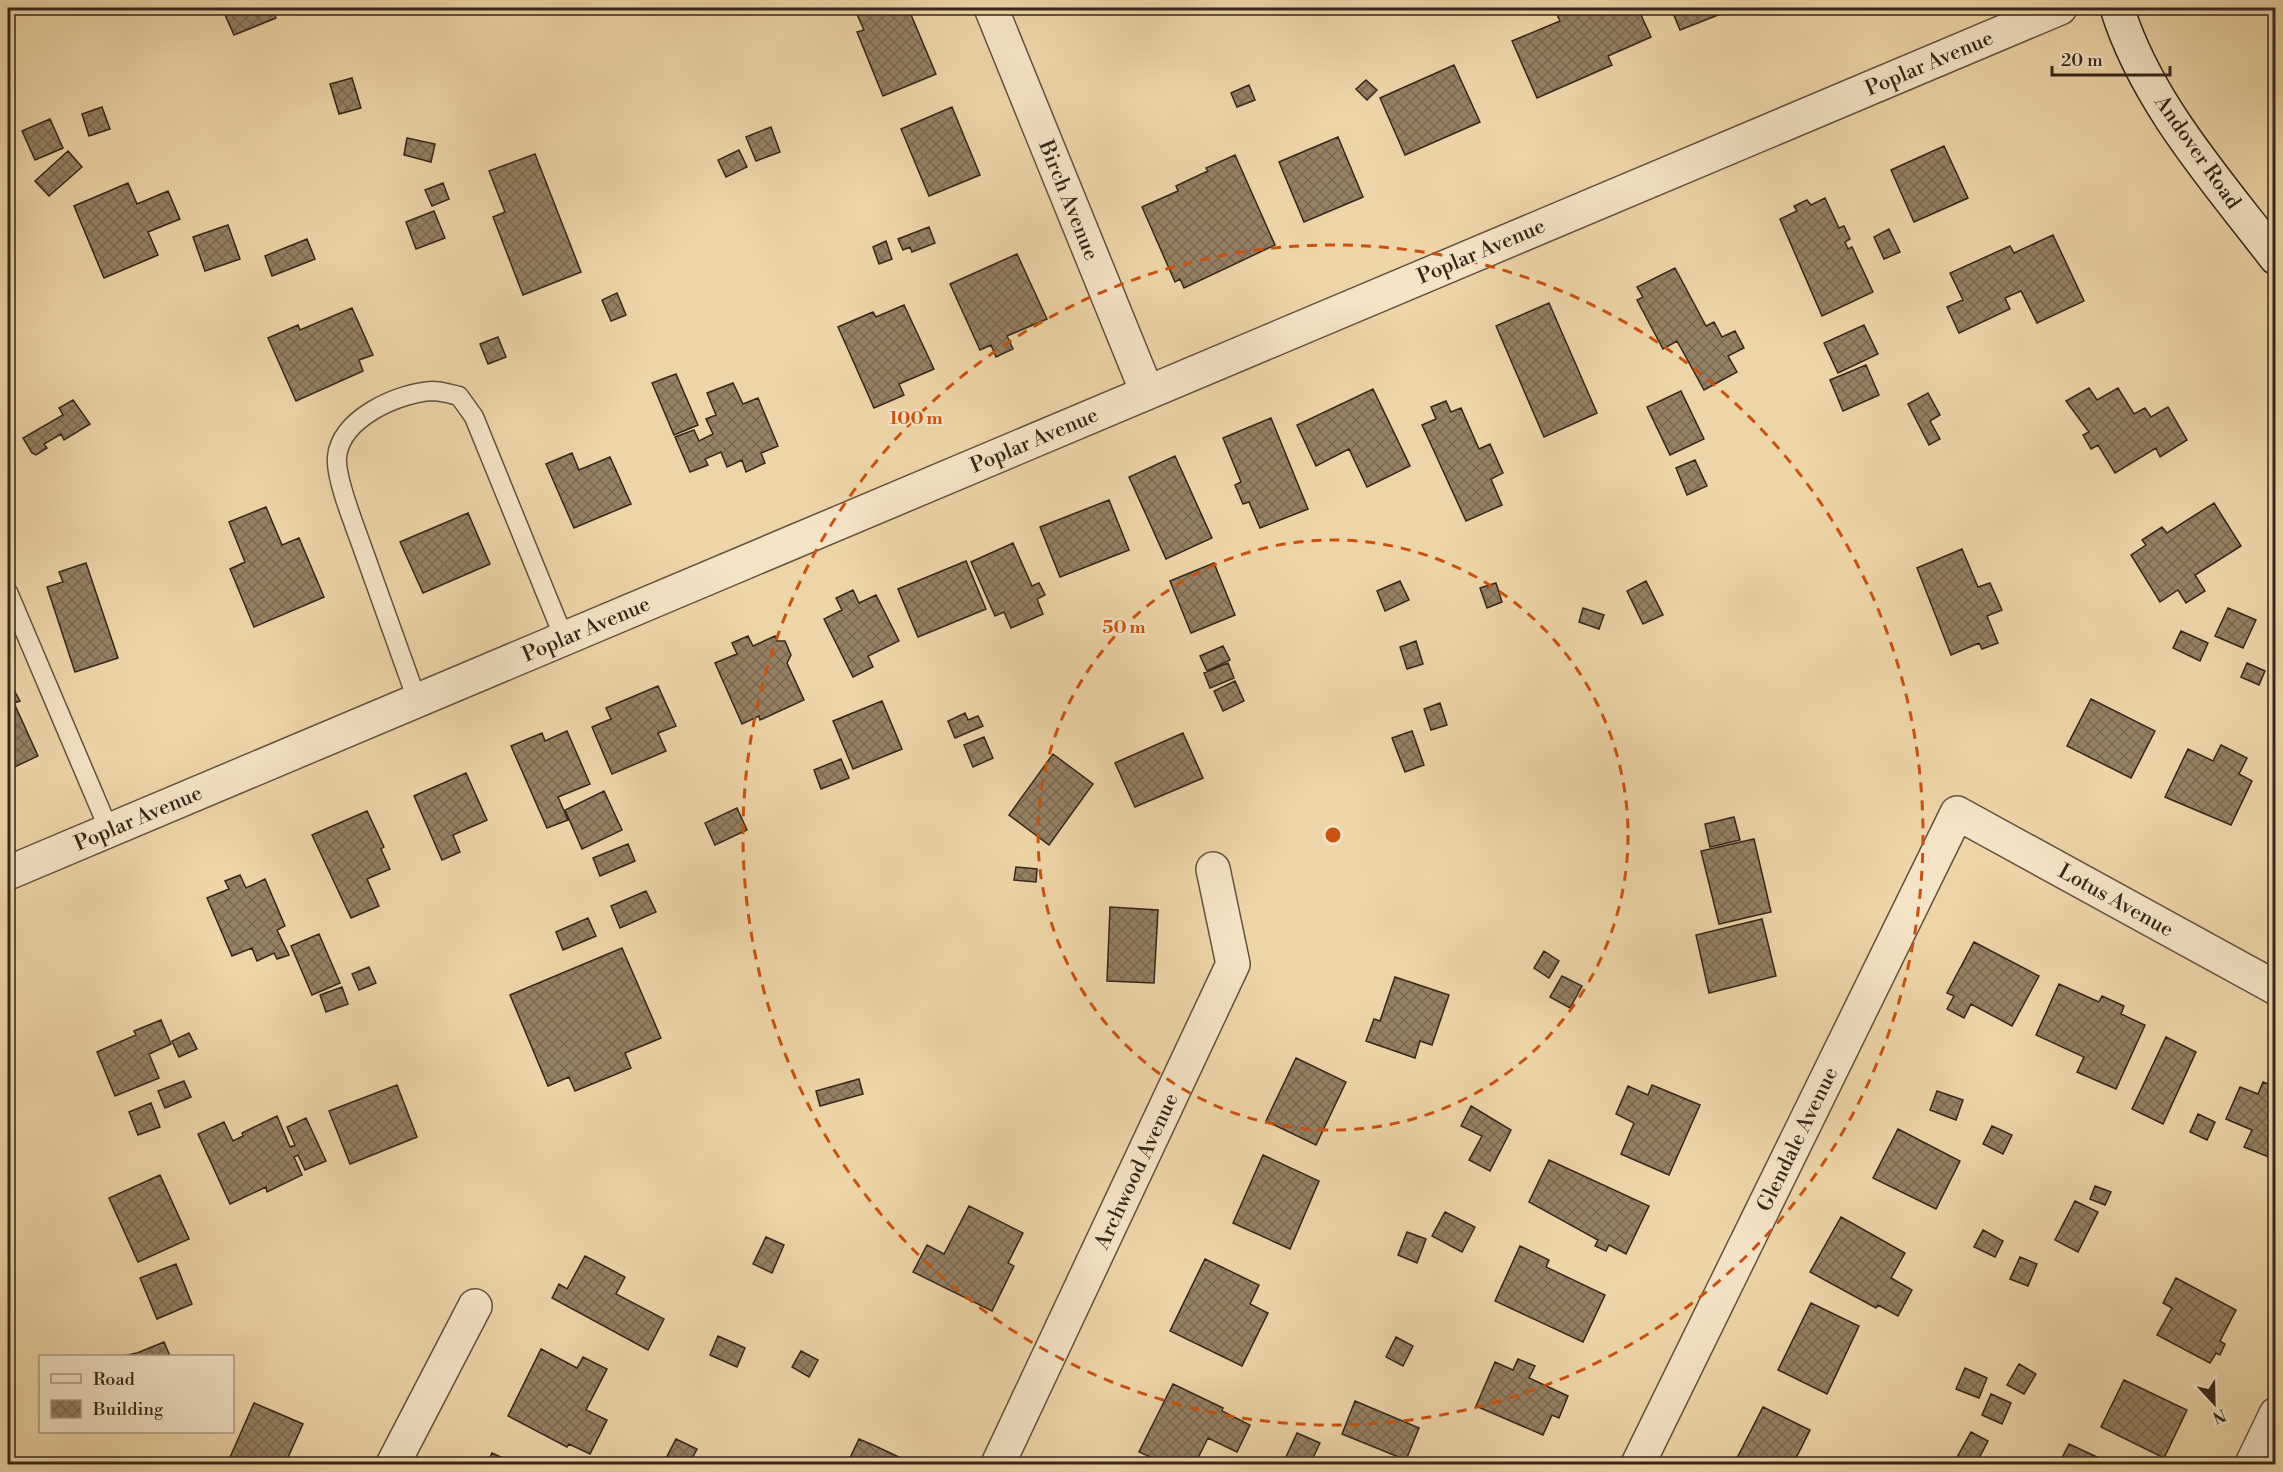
<svg xmlns="http://www.w3.org/2000/svg" width="2283" height="1472" font-family="'Libre Bodoni',serif">
  <style>
    .building { fill: url(#building-cross-hatch); stroke: #352619; stroke-width: 1.5 }
    .lines { fill: none; stroke-linecap: round; stroke-linejoin: round }
    .lane-casing { stroke: #63523d; stroke-width: 21 }
    .street-casing { stroke: #63523d; stroke-width: 36 }
    .secondary-casing { stroke: #352619; stroke-width: 36 }
    .lane { stroke: #f4e4c6; stroke-width: 18 }
    .street { stroke: #f4e4c6; stroke-width: 33 }
    .secondary { stroke: #f4e4c6; stroke-width: 33 }
    .ring { fill: none; stroke: #cd510e; stroke-width: 3; stroke-dasharray: 10 8 }
    .labels { text-anchor: middle; stroke-width: 4.5; stroke-linejoin: round; paint-order: stroke }
    .street-label { font-size: 21px; fill: #352619; stroke: #f4e4c6 }
    .centre { fill: #cd510e; stroke: #f4e4c6; stroke-width: 3 }
    .ring-label { font-size: 18px; text-anchor: middle; font-weight: bold; fill: #cd510e; stroke: #f4e4c6; stroke-width: 4.5; stroke-linejoin: round; paint-order: stroke }
  </style>
  <defs>
    <pattern id="building-cross-hatch" width="8" height="8" patternUnits="userSpaceOnUse" patternTransform="scale(1.5)"><rect width="8" height="8" fill="#958163"/><path d="M0 0l8 8M0 8l8-8" fill="none" stroke="#7a6951"/></pattern>
  </defs>
  <rect width="100%" height="100%" fill="#eed5a8"/>
  <filter id="stains"><feTurbulence type="fractalNoise" baseFrequency=".00333" numOctaves="4"/><feColorMatrix values="0 0 0 0 .2 0 0 0 0 .09 0 0 0 0 .02 0 0 0 .5 -.17"/></filter>
  <radialGradient id="worn" r=".72"><stop offset=".6" stop-color="#630" stop-opacity="0"/><stop offset="1" stop-color="#630" stop-opacity=".3"/></radialGradient>
  <path class="building" d="M222,8H272L276,18L234,35Z
    M854,8H901L903,12L909,10L936,74L883,96L857,32L864,30Z
    M1554,8H1638L1651,37L1608,56L1612,65L1537,98L1512,41L1560,21Z
    M1671,8H1736L1680,30Z
    M1454,65L1480,122L1405,155L1380,98Z
    M352,78L361,108L339,114L330,84Z
    M1366,80L1377,90L1367,100L1356,89Z
    M1249,85L1255,100L1237,107L1231,93Z
    M102,107L110,129L89,136L82,114Z
    M952,107L980,175L929,196L901,129Z
    M50,119L63,148L35,160L22,131Z
    M771,127L780,152L756,161L746,137Z
    M1338,137L1363,197L1304,222L1279,162Z
    M407,138L435,144L431,162L404,155Z
    M1944,146L1968,198L1914,222L1891,170Z
    M739,150L747,167L726,177L718,160Z
    M68,151L82,167L49,196L35,181Z
    M535,154L581,272L523,295L493,217L505,212L489,171Z
    M1235,155L1275,245L1184,288L1180,279L1175,282L1142,207L1178,191L1176,186L1208,171L1206,168Z
    M128,183L137,204L168,191L180,219L148,232L158,255L104,278L74,206Z
    M443,183L449,199L432,206L425,190Z
    M1825,198L1839,228L1844,226L1850,239L1845,242L1848,249L1852,247L1873,292L1822,316L1780,219L1797,211L1794,206L1807,200L1811,205Z
    M434,211L445,238L416,249L406,222Z
    M228,225L240,259L205,271L193,237Z
    M929,227L935,243L912,252L910,247L903,250L898,239Z
    M1889,229L1900,252L1884,259L1874,237Z
    M2053,235L2084,301L2037,323L2021,291L2005,298L2010,309L1959,333L1947,307L1963,300L1950,273L2010,246L2014,253Z
    M307,239L315,259L272,276L265,256Z
    M886,241L892,259L879,264L873,247Z
    M1017,254L1047,319L1007,336L1013,349L996,357L991,345L980,350L950,284Z
    M1675,268L1706,326L1714,322L1722,337L1735,331L1744,348L1728,356L1737,372L1704,390L1677,341L1663,349L1637,300L1643,297L1637,287Z
    M617,293L626,315L611,321L602,300Z
    M1549,303L1597,413L1544,437L1496,326Z
    M904,305L934,369L899,384L904,395L874,408L838,327L873,312L876,317Z
    M352,308L373,355L359,360L363,371L296,401L268,338L298,325L300,330Z
    M1864,325L1878,354L1838,373L1824,343Z
    M498,337L506,357L488,364L480,344Z
    M1866,365L1879,395L1843,411L1830,380Z
    M676,374L698,425L674,435L652,383Z
    M733,383L743,404L758,398L778,446L761,453L765,463L746,472L742,460L727,467L721,452L705,459L708,465L690,472L675,437L694,430L699,441L713,434L706,419L716,415L707,393Z
    M2089,388L2097,400L2118,388L2134,414L2145,408L2151,417L2168,407L2187,440L2160,457L2156,448L2115,473L2098,445L2091,449L2083,435L2089,432L2066,401Z
    M1373,389L1410,466L1367,487L1349,449L1316,466L1297,425Z
    M1681,391L1704,439L1670,455L1647,407Z
    M1928,393L1940,415L1930,421L1940,439L1929,445L1908,404Z
    M73,400L90,424L64,440L61,434L44,444L47,448L36,455L32,453L23,438L63,415L59,408Z
    M1446,401L1451,412L1461,408L1479,449L1490,444L1503,473L1491,479L1502,505L1466,521L1422,425L1436,419L1431,407Z
    M1271,418L1308,509L1260,528L1249,502L1243,504L1235,485L1241,482L1223,438Z
    M572,453L579,470L610,457L631,504L574,528L546,464Z
    M1175,456L1212,538L1166,559L1129,477Z
    M1695,460L1707,486L1687,495L1676,468Z
    M1109,500L1129,550L1060,577L1040,527Z
    M2214,503L2241,546L2195,575L2205,591L2186,603L2178,590L2160,602L2131,555L2146,545L2142,540L2162,527L2167,533Z
    M266,507L282,545L299,538L324,597L254,627L230,569L245,562L229,522Z
    M468,513L490,564L423,593L400,542Z
    M1013,543L1032,586L1039,583L1045,595L1037,599L1043,614L1011,628L1004,612L995,616L971,562Z
    M1962,549L1978,587L1990,583L2002,610L1987,616L1998,643L1982,649L1979,643L1951,655L1917,568Z
    M966,561L986,609L918,637L898,589Z
    M86,563L118,658L75,672L47,587L63,582L59,572Z
    M1214,563L1235,615L1191,633L1170,581Z
    M1400,581L1409,600L1385,611L1377,591Z
    M1646,581L1663,615L1643,624L1627,591Z
    M1496,583L1502,602L1487,608L1480,588Z
    M853,590L859,603L876,595L899,641L868,656L873,667L853,677L824,619L842,610L836,598Z
    M1583,608L1604,615L1599,629L1579,622Z
    M2228,608L2256,620L2243,648L2215,636Z
    M2181,631L2208,643L2200,661L2173,648Z
    M748,636L753,646L775,636L777,641H785L791,655L787,663L804,700L760,720L759,716L742,724L715,663L737,654L732,643Z
    M1416,641L1423,664L1407,669L1400,647Z
    M1223,646L1230,660L1207,671L1200,656Z
    M1228,663L1234,678L1210,688L1204,673Z
    M2247,663L2265,671L2259,685L2241,677Z
    M1235,681L1244,701L1223,711L1214,691Z
    M658,686L676,726L658,733L666,751L612,774L592,727L611,719L606,708Z
    M8,689L10,694L15,692L20,701L14,703L38,756L8,770Z
    M2091,699L2155,731L2131,778L2067,746Z
    M882,701L902,749L853,769L833,721Z
    M1440,703L1447,725L1431,730L1424,709Z
    M965,713L968,720L978,716L983,726L955,738L948,721Z
    M567,731L590,784L558,797L568,820L547,828L511,746L542,733L545,741Z
    M1412,731L1424,765L1405,772L1392,738Z
    M1183,733L1203,778L1135,807L1115,763Z
    M984,737L993,758L973,767L964,745Z
    M2221,745L2247,758L2239,774L2252,781L2231,825L2165,797L2188,749L2213,761Z
    M1053,754L1093,784L1049,845L1009,815Z
    M841,759L849,778L821,789L814,770Z
    M466,773L487,820L453,835L460,852L442,860L414,796Z
    M604,791L622,830L582,849L565,810Z
    M737,808L747,830L715,845L705,823Z
    M367,811L384,847L381,849L390,869L367,879L379,906L351,918L312,835Z
    M1734,817L1740,840L1710,847L1705,824Z
    M1754,839L1771,912L1719,924L1701,851Z
    M628,844L635,861L600,876L593,858Z
    M1016,867L1037,869L1036,882L1014,880Z
    M240,875L246,888L265,879L285,926L277,930L289,955L277,959L274,953L257,961L252,948L232,956L207,898L229,889L225,881Z
    M646,891L656,912L620,928L611,906Z
    M1110,907L1158,910L1154,983L1107,981Z
    M588,918L596,936L563,950L556,932Z
    M1762,919L1776,976L1709,993L1696,935Z
    M319,934L340,983L312,995L291,946Z
    M1974,942L2039,976L2012,1026L1971,1004L1964,1018L1947,1009L1954,996L1947,993Z
    M622,948L661,1038L625,1053L631,1068L575,1091L569,1077L548,1086L510,995Z
    M1544,951L1559,961L1549,978L1534,968Z
    M369,967L376,983L359,990L352,974Z
    M1562,976L1582,986L1570,1008L1550,997Z
    M1395,977L1449,995L1432,1045L1420,1041L1415,1058L1366,1041L1374,1019L1380,1021Z
    M2059,984L2099,1002L2102,996L2124,1006L2121,1014L2145,1025L2116,1089L2077,1072L2084,1057L2036,1035Z
    M342,987L348,1004L326,1012L320,995Z
    M161,1020L171,1044L149,1054L159,1078L115,1096L97,1052L136,1035L134,1031Z
    M189,1033L197,1049L179,1057L172,1041Z
    M2166,1037L2196,1052L2163,1124L2132,1109Z
    M1296,1058L1346,1082L1316,1145L1266,1121Z
    M859,1079L863,1094L820,1106L816,1091Z
    M184,1081L191,1097L165,1108L158,1091Z
    M2263,1082L2276,1087V1160L2244,1147L2252,1130L2226,1119L2240,1087L2258,1094Z
    M397,1085L417,1137L350,1164L329,1111Z
    M1652,1085L1700,1105L1669,1175L1621,1154L1634,1123L1616,1114L1628,1086L1648,1095Z
    M1937,1091L1963,1100L1956,1120L1930,1110Z
    M151,1103L160,1127L138,1135L129,1112Z
    M1471,1106L1511,1130L1490,1171L1469,1160L1482,1136L1461,1126Z
    M2198,1114L2215,1122L2207,1140L2190,1132Z
    M277,1116L290,1147L295,1145L287,1127L306,1118L326,1161L305,1170L298,1155L294,1157L302,1175L267,1192L266,1187L230,1204L198,1134L224,1122L233,1141L243,1136L242,1133Z
    M1992,1126L2012,1135L2003,1154L1983,1144Z
    M1898,1129L1960,1161L1936,1209L1873,1178Z
    M1263,1155L1319,1181L1290,1249L1233,1223Z
    M1549,1160L1649,1206L1626,1254L1609,1245L1606,1251L1595,1246L1598,1240L1529,1202Z
    M160,1175L189,1239L138,1262L109,1198Z
    M2095,1186L2111,1192L2105,1205L2090,1199Z
    M2075,1201L2098,1212L2078,1252L2055,1240Z
    M969,1206L1023,1233L1008,1263L1014,1266L992,1311L913,1272L927,1245L944,1254Z
    M1445,1212L1475,1227L1462,1252L1432,1236Z
    M1841,1217L1905,1253L1891,1278L1912,1290L1898,1316L1878,1305L1876,1308L1810,1272Z
    M1983,1230L2003,1241L1995,1257L1974,1247Z
    M1407,1232L1426,1239L1417,1263L1398,1255Z
    M766,1237L784,1245L772,1273L753,1264Z
    M1520,1246L1549,1260L1546,1267L1605,1295L1583,1342L1495,1301Z
    M585,1256L625,1277L616,1294L664,1319L648,1350L552,1298L559,1284L567,1289Z
    M2020,1257L2037,1264L2028,1286L2010,1279Z
    M1205,1259L1259,1285L1250,1304L1268,1313L1242,1366L1170,1331Z
    M176,1264L192,1304L157,1319L140,1278Z
    M2176,1278L2236,1310L2220,1341L2225,1344L2220,1355L2216,1353L2210,1363L2157,1335L2172,1308L2163,1303Z
    M1811,1303L1859,1326L1827,1394L1778,1370Z
    M718,1336L745,1348L737,1367L710,1355Z
    M1396,1337L1413,1346L1403,1366L1386,1357Z
    M164,1342L170,1356H123L137,1353Z
    M541,1349L577,1368L583,1357L607,1369L586,1410L607,1420L590,1454L569,1444L567,1447L508,1416Z
    M801,1351L818,1360L809,1377L792,1367Z
    M1518,1359L1535,1366L1529,1378L1568,1396L1559,1418L1552,1415L1543,1435L1476,1406L1495,1362L1513,1370Z
    M2019,1364L2036,1374L2024,1394L2007,1385Z
    M1965,1368L1987,1378L1979,1398L1956,1389Z
    M2124,1380L2187,1410L2164,1458L2101,1427Z
    M1173,1384L1223,1408L1222,1411L1250,1425L1237,1452L1208,1438L1195,1464H1166L1139,1452Z
    M1991,1394L2011,1403L2002,1424L1982,1415Z
    M1355,1401L1419,1428L1406,1460L1342,1434Z
    M254,1403L303,1424L285,1464H227Z
    M1763,1407L1810,1430L1793,1464H1734Z
    M1971,1432L1988,1441L1976,1464H1962L1955,1461Z
    M1297,1433L1320,1443L1310,1464H1298L1285,1459Z
    M676,1439L697,1449L689,1464H663Z
    M859,1439L873,1445L914,1464H847Z
    M2069,1444L2112,1464H2059Z
    M492,1453L516,1464H487Z"/>
  <g class="lines">
    <g class="lane-casing">
      <path id="lane" d="M8,592L109,830
        M417,700C398,647 379,594 360,541C353,521 335,477 337,457C341,418 398,393 432,391C441,391 451,394 459,396L474,417L564,638"/>
    </g>
    <g class="street-casing">
      <path id="street" d="M991,8L1147,392
        M8,873L2060,8
        M393,1464L475,1306
        M998,1464L1233,964L1213,869
        M1638,1464L1957,813L2276,988
        M2252,1464L2276,1414"/>
    </g>
    <g class="secondary-casing">
      <path id="secondary" d="M2117,8C2146,102 2217,181 2276,258"/>
    </g>
    <use href="#lane" class="lane"/>
    <use href="#street" class="street"/>
    <use href="#secondary" class="secondary"/>
  </g>
  <g class="ring">
    <circle cx="1333" cy="835" r="295"/>
    <circle cx="1333" cy="835" r="590"/>
  </g>
  <g class="labels">
    <g class="street-label">
      <text transform="translate(1929 63) rotate(-23)" y="7">Poplar Avenue</text>
      <text transform="translate(2198 152) rotate(55)" y="7">Andover Road</text>
      <text transform="translate(1069 200) rotate(68)" y="7">Birch Avenue</text>
      <text transform="translate(1481 251) rotate(-23)" y="7">Poplar Avenue</text>
      <text transform="translate(1034 440) rotate(-23)" y="7">Poplar Avenue</text>
      <text transform="translate(586 629) rotate(-23)" y="7">Poplar Avenue</text>
      <text transform="translate(138 818) rotate(-23)" y="7">Poplar Avenue</text>
      <text transform="translate(2116 900) rotate(29)" y="7">Lotus Avenue</text>
      <text transform="translate(1797 1139) rotate(-64)" y="7">Glendale Avenue</text>
      <text transform="translate(1136 1171) rotate(-65)" y="7">Archwood Avenue</text>
    </g>
  </g>
  <circle cx="1333" cy="835" r="9" class="centre"/>
  <g class="ring-label">
    <text x="916" y="424">100 m</text>
    <text x="1124" y="633">50 m</text>
  </g>
  <rect width="2283" height="1472" fill="none" stroke="#eed5a8" stroke-width="30"/>
  <rect x="9" y="9" width="2265" height="1454" fill="none" stroke="#352619" stroke-width="3"/>
  <rect x="15" y="15" width="2253" height="1442" fill="none" stroke="#352619" stroke-width="1.5"/>
  <rect x="39" y="1355" width="195" height="78" fill="#f4e4c6" stroke="#a89881" stroke-width="1.5"/>
  <rect x="51" y="1374" width="30" height="9" fill="#f4e4c6" stroke="#a89881" stroke-width="1.5"/>
  <text x="93" y="1385" font-size="18" fill="#352619">Road</text>
  <rect x="51" y="1400" width="30" height="18" fill="url(#building-cross-hatch)" stroke="#a89881" stroke-width="1.5"/>
  <text x="93" y="1415" font-size="18" fill="#352619">Building</text>
  <g transform="translate(2214 1403) rotate(158)" stroke="#f4e4c6" stroke-width="4.5" paint-order="stroke">
  <path d="M0-4.5L10 22L0 15L-10 22Z" fill="#352619"/>
  <text y="-9" font-size="16" font-weight="bold" text-anchor="middle" fill="#352619">N</text>
  </g>
  <path d="M2052 66v9h118v-9" fill="none" stroke="#352619" stroke-width="3"/>
  <text x="2061" y="66" font-size="18" fill="#352619" stroke="#f4e4c6" stroke-width="4.5" paint-order="stroke">20 m</text>
  <rect width="100%" height="100%" filter="url(#stains)"/>
  <rect width="100%" height="100%" fill="url(#worn)"/>
</svg>
